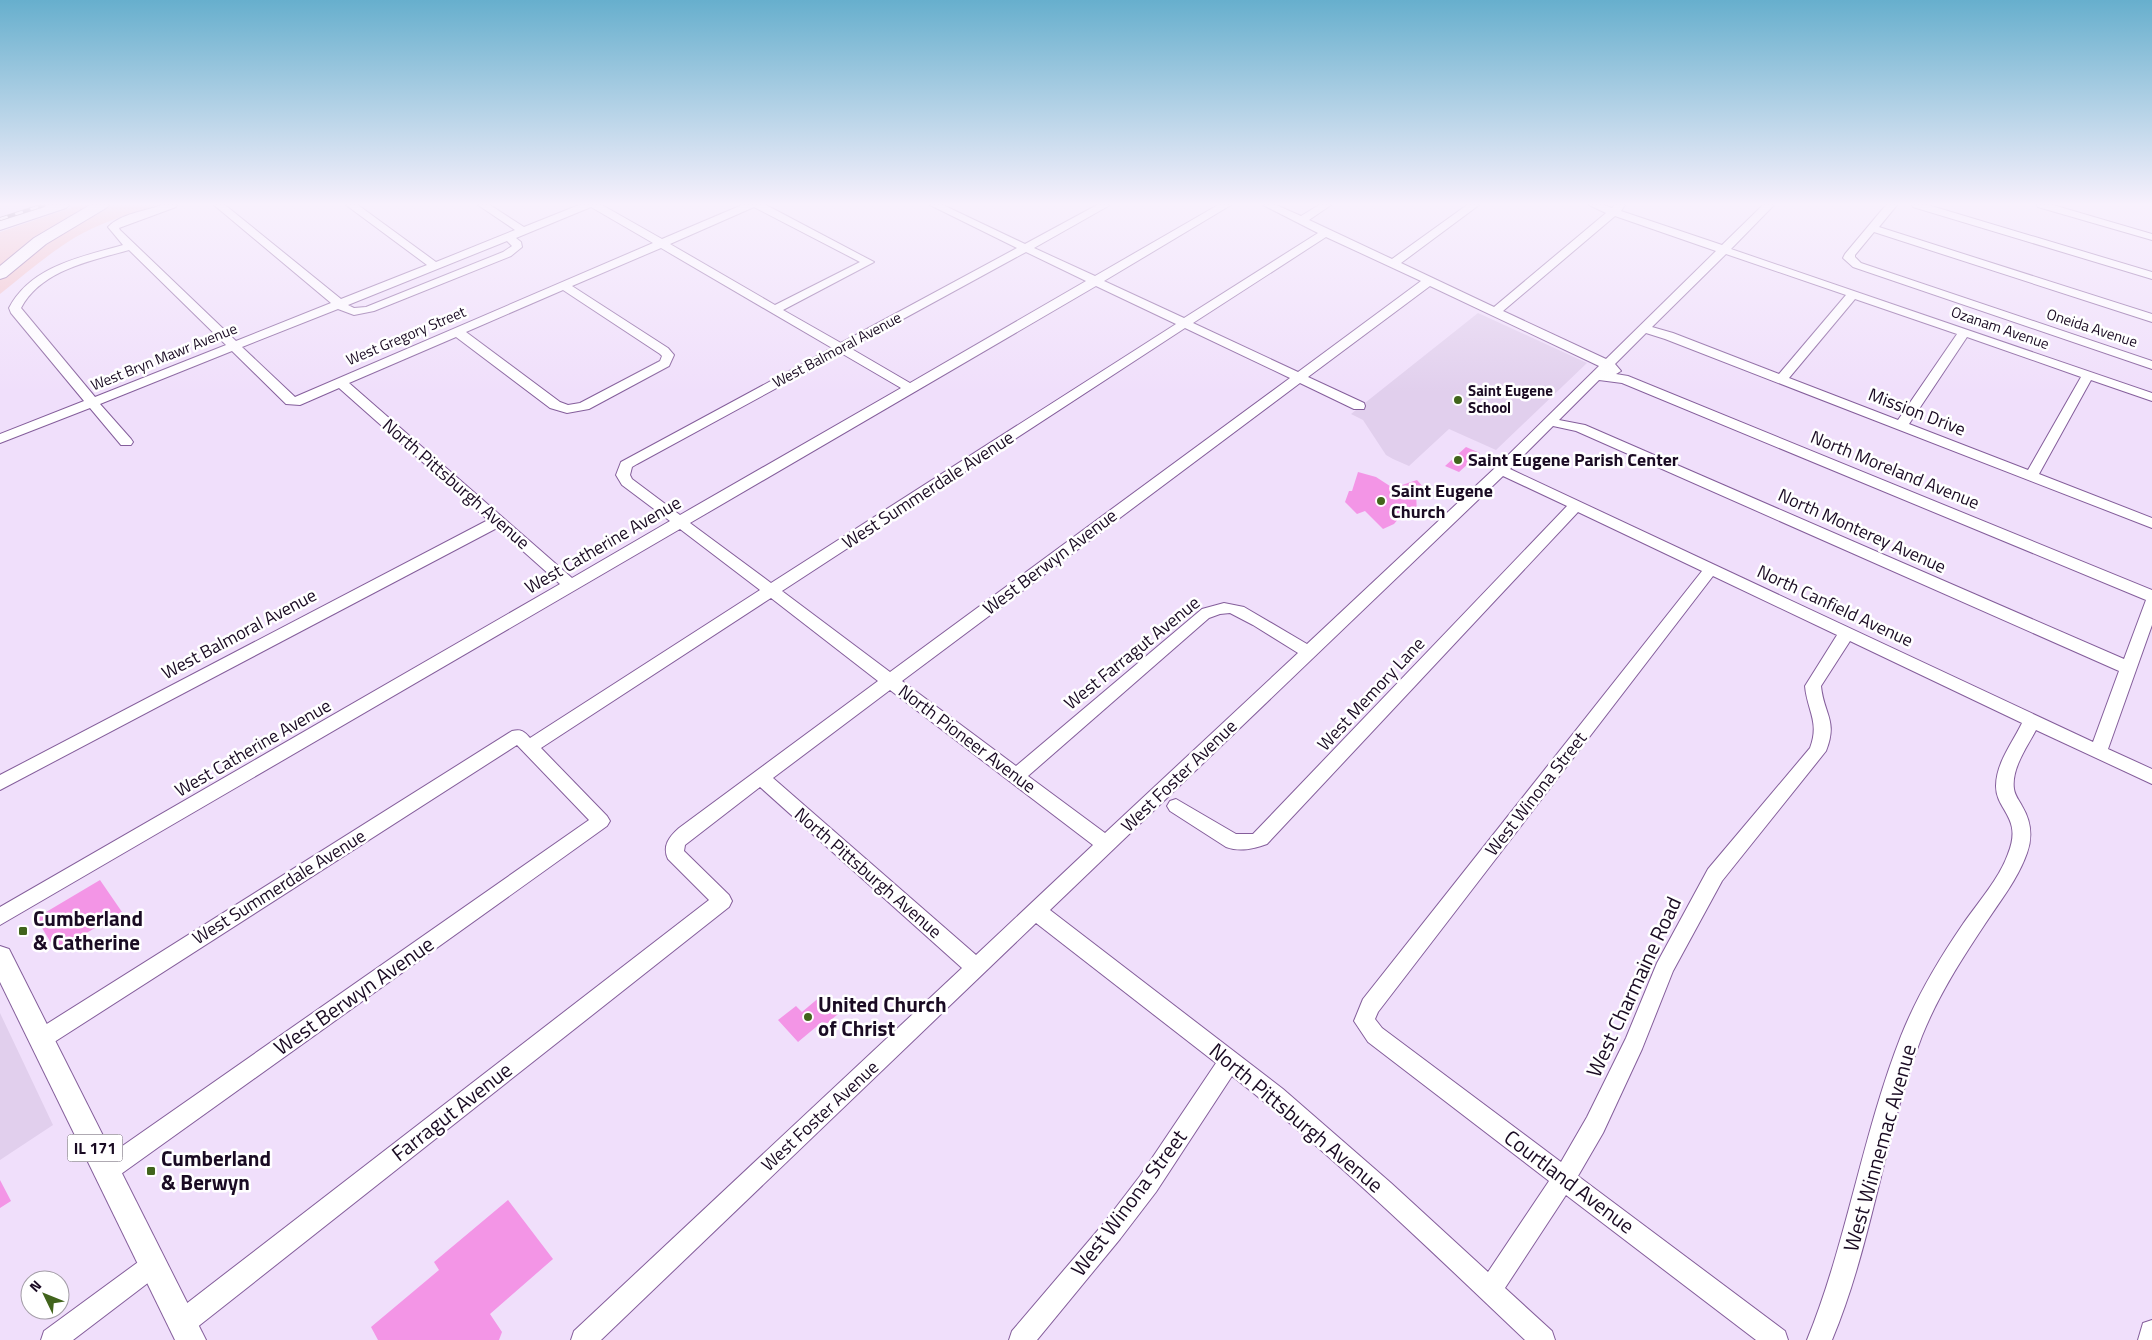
<svg xmlns="http://www.w3.org/2000/svg" width="2152" height="1340" font-family="'Titillium Web',sans-serif">
  <style>
    .built { fill: #e1cfed }
    .green { fill: #f3c0c5 }
    .building { fill: #f395e6 }
    .lines { fill: none; stroke-linecap: round; stroke-linejoin: round }
    .minor-casing { stroke: #845e9b; stroke-width: 2 }
    .major-casing { stroke: #845e9b; stroke-width: 2 }
    .highway-casing { stroke: #845e9b; stroke-width: 2 }
    .minor { fill: #fff; fill-rule: evenodd }
    .major { fill: #fff; fill-rule: evenodd }
    .highway { fill: #fff; fill-rule: evenodd }
    .rail-casing { stroke: #4c3c55; stroke-width: 4 }
    .rail { stroke: #fff; stroke-width: 2.5; stroke-dasharray: 8; stroke-linecap: butt }
    .poi-dot { fill: #41641c; stroke: #fff; stroke-width: 2 }
    .labels { text-anchor: middle; stroke-width: 5; stroke-linejoin: round; paint-order: stroke }
    .far-street-label { font-size: 15px; fill: #1a0b23; stroke: #fff }
    .far-poi-label { font-size: 15px; font-weight: bold; fill: #1a0b23; stroke: #fff; text-anchor: start }
    .shield { fill: #fff; stroke: #5f5465; stroke-width: 1 }
    .shield-label { font-size: 16px; font-weight: bold; fill: #1a0b23 }
    .street-label { font-size: 18px; fill: #1a0b23; stroke: #fff }
    .poi-label { font-size: 18px; font-weight: bold; fill: #1a0b23; stroke: #fff; text-anchor: start }
    .near-poi-label { font-size: 21px; font-weight: bold; fill: #1a0b23; stroke: #fff; text-anchor: start }
    .near-street-label { font-size: 21px; fill: #1a0b23; stroke: #fff }
  </style>
  <rect width="100%" height="100%" fill="#f0dffb"/>
  <path class="built" d="M1478,313L1587,363L1496,450L1449,429L1409,466L1393,459L1386,455L1363,420L1351,414Z
    M0,1013L53,1125L0,1160Z"/>
  <path class="green" d="M79,205H95L0,266V232Z
    M107,205H157C130,214 99,223 74,238C48,254 24,275 0,294V277L33,250Z"/>
  <path class="building" d="M1466,447L1480,453L1459,472L1445,466Z
    M1358,472L1376,477L1393,488L1417,480L1425,489L1416,491L1417,515L1404,512L1394,524L1383,529L1365,511L1357,514L1345,502L1349,491H1352Z
    M100,880L122,912L56,951L36,918Z
    M821,996L838,1014L825,1025L822,1022L798,1042L778,1020L796,1006L802,1012Z
    M0,1180L11,1201L0,1208Z
    M508,1200L553,1259L490,1314L502,1332L499,1340H378L371,1327L439,1270L434,1262Z"/>
  <g class="lines">
    <g class="minor-casing">
      <path id="minor" d="M162,205H177L176,207L119,228L120,230L236,341L331,303L214,205H225L341,299L427,265L346,205H358L436,262L515,230L478,205H490L524,227L579,205H602L662,239L742,205H766L874,262L783,310L841,343L1017,248L930,205H943L1025,244L1097,205H1110L1034,248L1095,276L1218,205H1231L1104,281L1184,318L1318,233L1263,205H1276L1301,216L1319,205H1331L1309,220L1392,259L1467,205H1479L1401,263L1494,307L1606,213L1589,205H1604L1612,208L1615,205H1625L1621,211L1722,245L1763,205H1774L1731,249L2152,393V401L2091,380L2039,474L2152,518V528L1665,339L1646,333L1615,364L1621,371L1616,374L1628,376L2152,590V625L2108,749L2152,769V784L2036,730C2027,747 2011,769 2014,789C2015,796 2019,800 2022,806C2031,821 2033,836 2027,853C2018,879 2000,901 1985,924C1961,960 1938,996 1922,1036C1884,1135 1873,1242 1832,1340H1807C1847,1242 1862,1135 1901,1036C1917,996 1939,959 1963,924C1979,901 1999,879 2008,854C2023,817 1996,811 1996,786C1996,763 2013,742 2022,723L1850,641L1821,686C1824,715 1838,720 1826,751L1722,881L1673,971L1642,1049L1603,1133L1578,1176L1785,1331L1788,1340H1756L1566,1195L1505,1288L1552,1331L1555,1340H1525C1430,1250 1335,1157 1232,1076L1156,1192L1120,1239L1037,1340H1009L1012,1331L1104,1223L1140,1176L1216,1063L1036,923L601,1340H571L574,1331L962,968L760,787L685,845L684,851L729,895L732,901L729,907L191,1332L182,1335L173,1332L170,1323L173,1314L709,900L668,859C662,846 669,837 679,828L878,681L771,598L541,748L607,816L610,821L607,826L114,1179L106,1182L98,1179L95,1171L98,1163L589,820L517,745L48,1046L41,1049L34,1046L31,1039L34,1032L512,731C521,729 524,731 530,738L760,590L680,529L0,925V907L560,584L497,528L0,790V775L488,520L339,388L300,405L286,404L232,351L100,404L131,439L133,442L131,445H121L90,408L0,443V434L84,401L11,313L9,308C31,266 81,257 123,245L108,227C120,214 145,211 162,205ZM591,207L653,243L295,397L242,347L338,309L354,315L374,311L511,256L522,247L521,242L516,238ZM754,207L860,262L775,305L670,244ZM1615,216L1716,251L1606,359L1503,311ZM1326,237L1421,281L1298,372L1193,323ZM507,241L512,246L503,252L366,307L354,308L348,305ZM661,248L832,348L621,462L616,475L622,485L670,521L572,578L349,383L456,337L550,408L567,413L589,409L669,366L674,355L668,348L572,286ZM129,250L226,345L95,397L21,308C41,270 91,261 129,250ZM1026,252L1086,281L910,383L850,348ZM1726,254L1846,295L1779,374L1673,333L1652,327ZM1096,286L1176,324L771,583L690,523ZM1430,286L1599,366L1496,467L1307,644L1244,607L1224,603L1202,609L1016,766L902,681L1300,383L1354,409H1364L1365,406L1364,403L1308,377ZM563,290L660,354L662,356L660,361L580,403L568,405L560,402L466,332ZM1855,299L1957,334L1898,420L1789,378ZM1185,328L1290,378L890,672L782,591ZM1967,337L2081,377L2028,470L1909,424ZM841,353L901,388L680,515L632,479L630,475L632,467L637,464ZM1599,380L1622,383L2146,600L2124,659L1585,425L1559,420ZM1553,426L1576,431L2119,671L2093,742L1510,469ZM1503,476L1567,506L1253,834H1236L1176,799L1170,801L1167,806L1170,811L1226,847C1240,852 1253,849 1267,844L1578,512L1702,571L1363,999L1354,1021L1368,1042L1549,1181L1488,1272L1391,1183L1283,1089L1050,910ZM1713,576L1837,635L1805,686C1807,710 1820,722 1810,748L1708,869L1657,963L1626,1038L1587,1117L1561,1162L1382,1028L1375,1019L1378,1012ZM1230,613L1253,625L1298,653L1105,833L1028,776L1209,618L1220,614ZM890,690L1093,845L976,955L773,778Z
        M1886,205H1897L1879,227L2152,314V322L1874,232L1855,255V257L1861,263L2152,361V369L1853,267L1843,258L1845,254Z
        M1912,205H1928L2152,272V279L1913,207Z
        M2037,205H2053L2152,234V240L2038,207Z
        M153,1253L161,1257L165,1265L161,1273L73,1340H41L44,1331L145,1257Z
        M2152,1320V1340H2138L2143,1323Z"/>
    </g>
    <g class="major-casing">
      <path id="major" d="M0,946L9,949L206,1340H175L0,982Z"/>
    </g>
    <g class="highway-casing">
      <path id="highway" d="M46,205H69L66,208L0,230V220Z
        M90,205H109L106,208L46,244L6,277L0,279V266L34,238Z"/>
    </g>
    <use href="#minor" class="minor"/>
    <use href="#major" class="major"/>
    <use href="#highway" class="highway"/>
    <g class="rail-casing">
      <path id="rail" d="M0,219L44,205"/>
    </g>
    <use href="#rail" class="rail"/>
  </g>
  <linearGradient id="sky" x2="0" y2="1"><stop stop-color="#67afcd"/><stop offset="0.52" stop-color="#f8f1fd"/><stop offset="1" stop-color="#f8f1fd" stop-opacity="0"/></linearGradient>
  <rect width="2152" height="393" fill="url(#sky)"/>
  <g class="poi-dot">
    <circle cx="1458" cy="400" r="5"/>
    <circle cx="1458" cy="460" r="5"/>
    <circle cx="1381" cy="501" r="5"/>
    <rect x="18" y="926" width="10" height="10" rx="2.5"/>
    <circle cx="808" cy="1017" r="5"/>
    <rect x="146" y="1166" width="10" height="10" rx="2.5"/>
  </g>
  <g class="labels">
    <g class="far-street-label">
      <text transform="translate(2000 328) rotate(19)" y="5">Ozanam Avenue</text>
      <text transform="translate(2092 328) rotate(18)" y="5">Oneida Avenue</text>
      <text transform="translate(406 336) rotate(-23)" y="5">West Gregory Street</text>
      <text transform="translate(837 350) rotate(-28)" y="5">West Balmoral Avenue</text>
      <text transform="translate(164 357) rotate(-22)" y="5">West Bryn Mawr Avenue</text>
    </g>
    <g class="far-poi-label">
      <text x="1468" y="396">Saint Eugene<tspan x="1468" dy="17">School</tspan></text>
    </g>
    <rect class="shield" x="67.5" y="1134.5" width="55" height="27" rx="4"/>
    <g class="shield-label">
      <text x="95" y="1154">IL 171</text>
    </g>
    <g class="street-label">
      <text transform="translate(1917 412) rotate(21)" y="6">Mission Drive</text>
      <text transform="translate(1895 470) rotate(22)" y="6">North Moreland Avenue</text>
      <text transform="translate(456 484) rotate(41)" y="6">North Pittsburgh Avenue</text>
      <text transform="translate(928 490) rotate(-33)" y="6">West Summerdale Avenue</text>
      <text transform="translate(1862 531) rotate(24)" y="6">North Monterey Avenue</text>
      <text transform="translate(603 545) rotate(-30)" y="6">West Catherine Avenue</text>
      <text transform="translate(1050 562) rotate(-37)" y="6">West Berwyn Avenue</text>
      <text transform="translate(1835 606) rotate(25)" y="6">North Canfield Avenue</text>
      <text transform="translate(239 634) rotate(-28)" y="6">West Balmoral Avenue</text>
      <text transform="translate(1132 653) rotate(-39)" y="6">West Farragut Avenue</text>
      <text transform="translate(1371 694) rotate(-47)" y="6">West Memory Lane</text>
      <text transform="translate(967 739) rotate(37)" y="6">North Pioneer Avenue</text>
      <text transform="translate(253 748) rotate(-30)" y="6">West Catherine Avenue</text>
      <text transform="translate(1179 776) rotate(-44)" y="6">West Foster Avenue</text>
      <text transform="translate(1536 794) rotate(-52)" y="6">West Winona Street</text>
      <text transform="translate(868 873) rotate(41)" y="6">North Pittsburgh Avenue</text>
      <text transform="translate(279 887) rotate(-32)" y="6">West Summerdale Avenue</text>
      <text transform="translate(820 1116) rotate(-43)" y="6">West Foster Avenue</text>
    </g>
    <g class="poi-label">
      <text x="1468" y="466">Saint Eugene Parish Center</text>
      <text x="1391" y="497">Saint Eugene<tspan x="1391" dy="21">Church</tspan></text>
    </g>
    <g class="near-poi-label">
      <text x="33" y="926">Cumberland<tspan x="33" dy="24">&amp; Catherine</tspan></text>
      <text x="818" y="1012">United Church<tspan x="818" dy="24">of Christ</tspan></text>
      <text x="161" y="1166">Cumberland<tspan x="161" dy="24">&amp; Berwyn</tspan></text>
    </g>
    <g class="near-street-label">
      <text transform="translate(1634 987) rotate(-65)" y="7">West Charmaine Road</text>
      <text transform="translate(354 996) rotate(-35)" y="7">West Berwyn Avenue</text>
      <text transform="translate(452 1112) rotate(-38)" y="7">Farragut Avenue</text>
      <text transform="translate(1296 1118) rotate(40)" y="7">North Pittsburgh Avenue</text>
      <text transform="translate(1880 1148) rotate(-74)" y="7">West Winnemac Avenue</text>
      <text transform="translate(1569 1182) rotate(37)" y="7">Courtland Avenue</text>
      <text transform="translate(1129 1203) rotate(-53)" y="7">West Winona Street</text>
    </g>
  </g>
  <g transform="translate(45 1295) rotate(313)"><circle r="24" fill="#ffffff" stroke="#a39da7"/>
  <path d="M0-4L9 19L0 12L-9 19Z" fill="#41641c"/>
  <text y="-8" font-size="14" font-weight="bold" text-anchor="middle" fill="#1a0b23">N</text>
  </g>
</svg>
